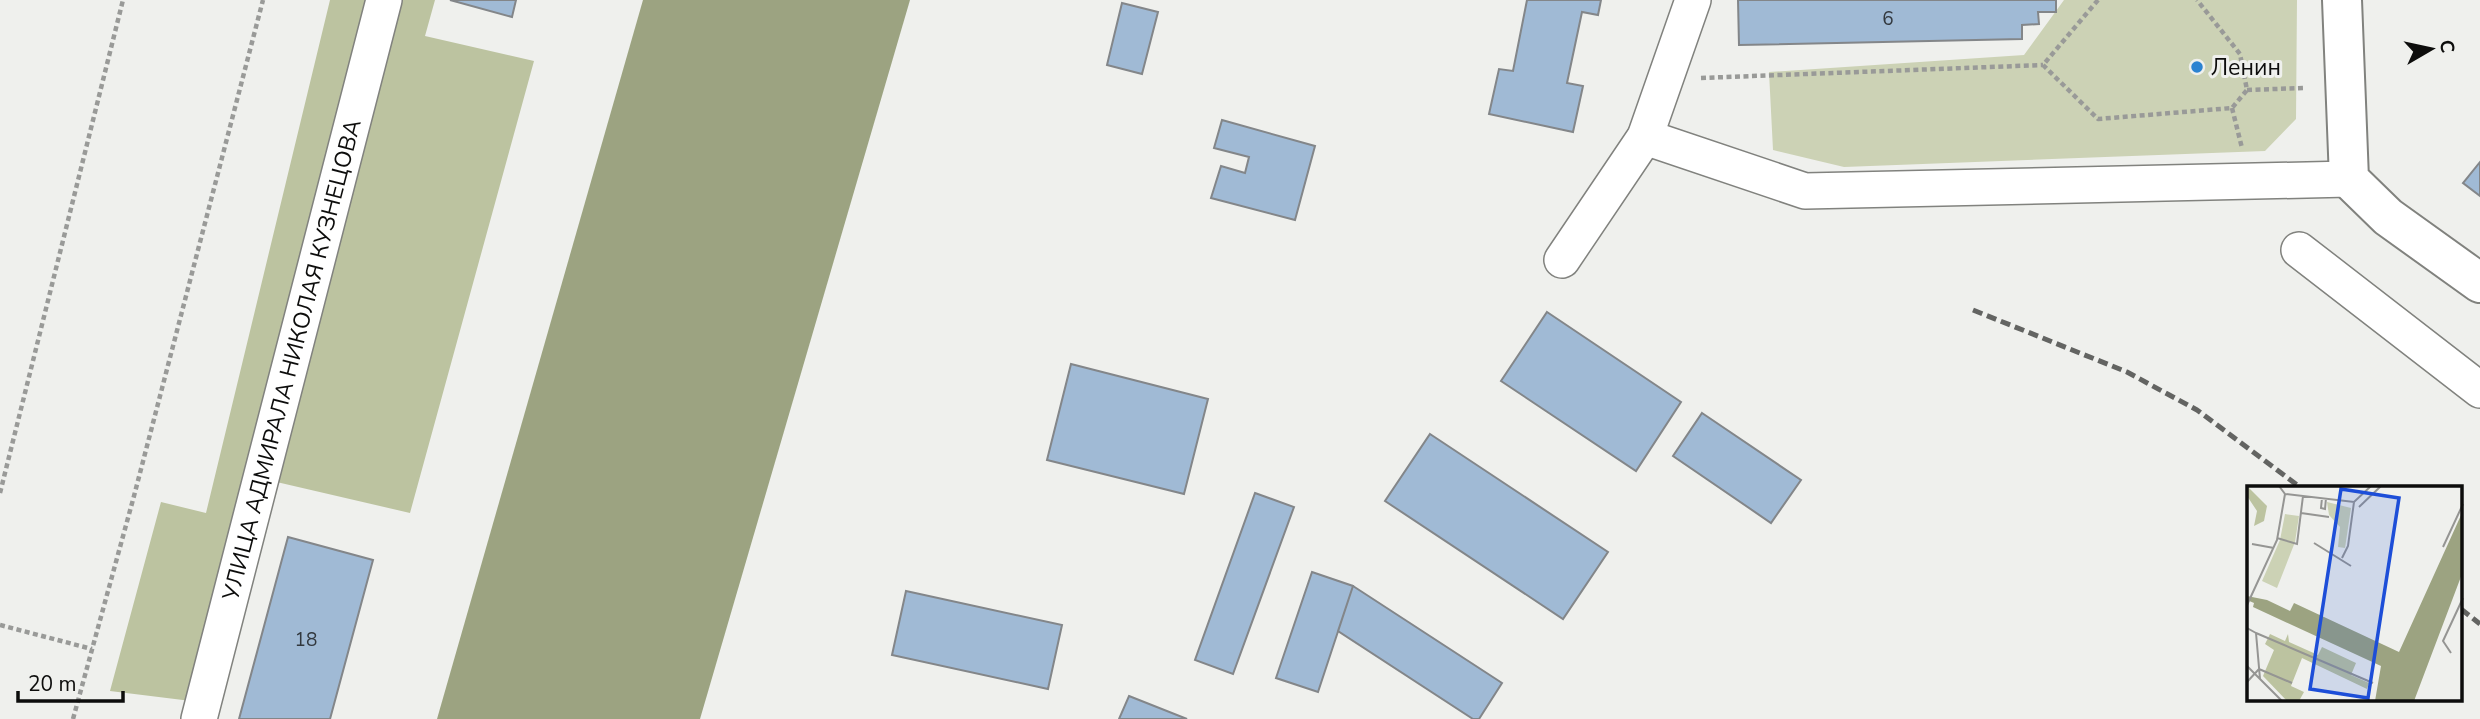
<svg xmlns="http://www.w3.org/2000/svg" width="2480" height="719" font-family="'Nunito Sans',sans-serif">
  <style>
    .green { fill: #ccd2b5 }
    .forest { fill: #bcc3a0 }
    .water { fill: #9ca381 }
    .building { fill: #a0bad5; stroke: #838689; stroke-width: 2 }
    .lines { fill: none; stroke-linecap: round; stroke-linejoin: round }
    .minor-casing { stroke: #81827e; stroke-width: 38 }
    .major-casing { stroke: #81827e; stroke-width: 42 }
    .path { stroke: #999a98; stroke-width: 4.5; stroke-dasharray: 5 3.5; stroke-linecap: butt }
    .minor { stroke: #fff; stroke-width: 35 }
    .major { stroke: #fff; stroke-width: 38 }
    .rail { stroke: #636462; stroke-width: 5; stroke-dasharray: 10 5; stroke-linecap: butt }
    .poi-dot { fill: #2c83d1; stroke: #eff0ed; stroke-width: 2.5 }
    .labels { text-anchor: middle; stroke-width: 6; stroke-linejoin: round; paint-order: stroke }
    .number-label { font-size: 19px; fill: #32383e }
    .poi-label { font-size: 23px; fill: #0d0d0c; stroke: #eff0ed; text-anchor: start }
    .street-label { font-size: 23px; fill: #0d0d0c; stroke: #eff0ed }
    .inset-road { fill: none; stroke: #959593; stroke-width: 2 }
    .view { fill: #1d4ed8; fill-opacity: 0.15; stroke: #1d4ed8; stroke-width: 3.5 }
    .inset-edge { fill: none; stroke: #0d0d0c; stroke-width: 3.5 }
  </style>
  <rect width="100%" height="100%" fill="#eff0ed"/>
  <path class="green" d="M2064,0H2297L2296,119L2265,151L1844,167L1773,150L1769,72L2024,55Z"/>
  <path class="forest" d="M330,0H435L425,36L534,61L410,513L247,475L191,701L110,691L161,502L206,513Z"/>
  <path class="water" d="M643,0H910L700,719H437Z"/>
  <path class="building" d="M450,0H516L512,17Z
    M1527,0H1601L1598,15L1582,12L1567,83L1583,86L1573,132L1489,114L1499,69L1513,71Z
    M1738,0H2056V12H2038L2039,24L2022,25V39L1739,45Z
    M1122,3L1158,12L1142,74L1107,65Z
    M1222,120L1315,146L1295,220L1211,198L1221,166L1245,173L1249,157L1214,148Z
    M2480,162V196L2463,183Z
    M1547,312L1681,402L1636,471L1501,381Z
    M1071,364L1208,399L1184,494L1047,460Z
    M1702,413L1801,480L1771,523L1673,456Z
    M1430,434L1608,552L1563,619L1385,501Z
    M1255,493L1294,507L1233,674L1195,660Z
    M288,537L373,560L330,719H239Z
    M1312,572L1353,586L1318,692L1276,678Z
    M1353,586L1502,683L1479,719H1473L1338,631Z
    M906,591L1062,625L1048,689L892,655Z
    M1129,696L1187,719H1119Z"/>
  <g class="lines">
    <g class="minor-casing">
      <g id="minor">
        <path d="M1645,137L1805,191L2349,179"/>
        <path d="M2299,250L2480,390"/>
        <path d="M1562,260L1645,137L1693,0"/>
        <path id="s1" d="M199,719L384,0"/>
      </g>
    </g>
    <g class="major-casing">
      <path id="major" d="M2342,0L2349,179L2388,217L2480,283"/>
    </g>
    <path class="path" d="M2098,0L2043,65L2098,119L2232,108L2247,90L2240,54L2197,0
      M1701,78L2043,65
      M2247,90L2303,88
      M2232,108L2242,148
      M0,493L123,0
      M0,625L92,649
      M73,719L134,496L263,0"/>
    <use href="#minor" class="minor"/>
    <use href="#major" class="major"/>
    <path class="rail" d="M1973,310L2127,372L2197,410L2301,488
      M2461,609L2480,624"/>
  </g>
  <circle class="poi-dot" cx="2197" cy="67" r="7"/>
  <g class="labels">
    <g class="number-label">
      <text x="1888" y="25">6</text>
      <text x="306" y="646">18</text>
    </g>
    <g class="poi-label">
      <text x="2211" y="75">Ленин</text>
    </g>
    <g class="street-label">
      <text dy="8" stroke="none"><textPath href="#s1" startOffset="371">УЛИЦА АДМИРАЛА НИКОЛАЯ КУЗНЕЦОВА</textPath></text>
    </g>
  </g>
  <g transform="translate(2247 486)">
    <rect width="215" height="215" fill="#eff0ed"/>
    <path d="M80,16L104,22L98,62L91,61L93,41L82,29ZM38,28L52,30L48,56L30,102L15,95L33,54Z" fill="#ccd2b5"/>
    <path d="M0,0L20,20L17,35L7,40L10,25L0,10ZM23,148L38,155L41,148L42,156L71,169L75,161L109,177L104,189L122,197L120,203L55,172L44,200L57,206L52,215H40L16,190L27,164L18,158Z" fill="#bcc3a0"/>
    <path d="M215,27V88L167,215H128L134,180L6,121L7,117L0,114V110L20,114L43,125L47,117L152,166Z" fill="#9ca381"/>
    <path class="inset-road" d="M38,8L107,16L124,0M75,12L74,22L78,23L79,12M112,21L134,0M54,27L82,31M30,52L50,58L56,10M67,57L104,80M5,58L27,62M196,61L216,18M95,72L101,60L107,16M0,119L30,54L38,8L32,0M0,142L9,147L13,193M9,147L126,197M204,167L196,155L216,112M0,180L35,215M0,196L12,183L45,197"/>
    <path class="view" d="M94,3L152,12L121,212L63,203Z"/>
    <rect width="215" height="215" class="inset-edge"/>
  </g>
  <g transform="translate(2431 49) rotate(81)" stroke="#eff0ed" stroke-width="5" paint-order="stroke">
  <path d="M0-5L12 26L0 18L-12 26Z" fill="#0d0d0c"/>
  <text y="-10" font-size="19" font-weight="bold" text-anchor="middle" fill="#0d0d0c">С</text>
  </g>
  <path d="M18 691v10h105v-10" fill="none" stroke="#0d0d0c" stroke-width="3.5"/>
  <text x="28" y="691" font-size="21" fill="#0d0d0c" stroke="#eff0ed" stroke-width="5" paint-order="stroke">20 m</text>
</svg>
